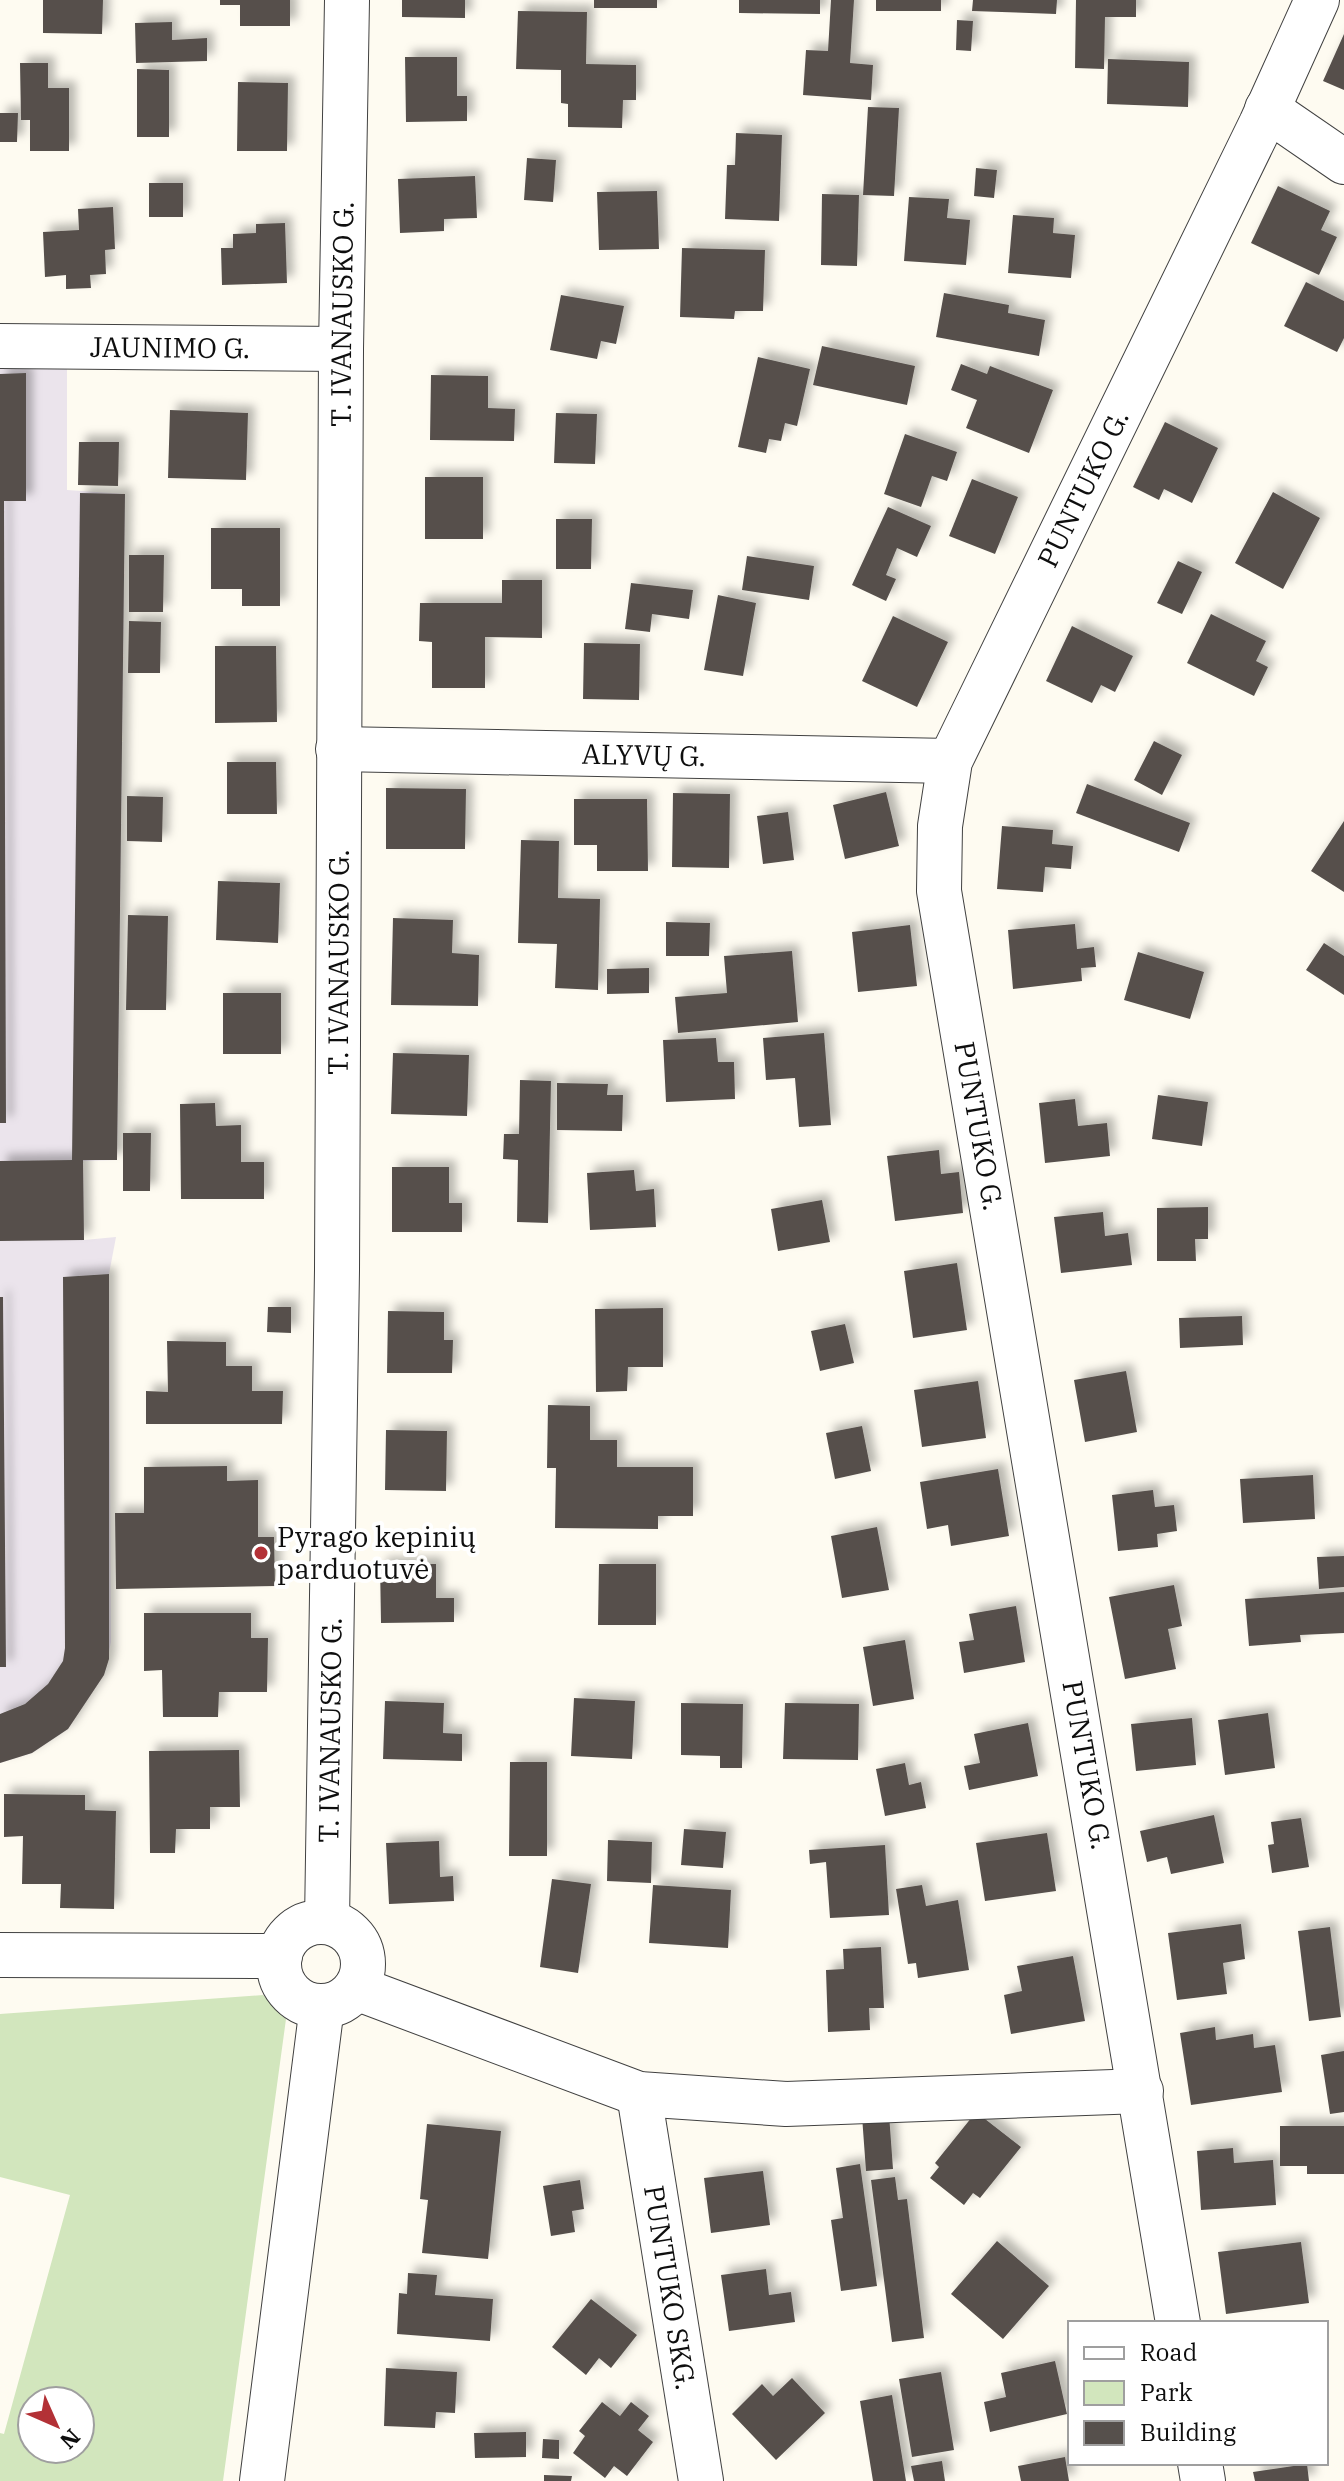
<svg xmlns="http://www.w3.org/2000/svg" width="1344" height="2481" font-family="'IBM Plex Serif',serif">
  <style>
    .industrial { fill: #ebe4ec }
    .green { fill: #d2e6bd; fill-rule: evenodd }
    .building { fill: #56504c; filter: url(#shadow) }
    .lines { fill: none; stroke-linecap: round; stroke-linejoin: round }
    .minor-casing { stroke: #414141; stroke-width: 46 }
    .minor { stroke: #fff; stroke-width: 44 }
    .poi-dot { fill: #b33136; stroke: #fff; stroke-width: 3 }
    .labels { text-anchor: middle; stroke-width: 8; stroke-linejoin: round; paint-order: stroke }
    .street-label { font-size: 28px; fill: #0e0e0e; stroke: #fff }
    .poi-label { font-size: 28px; fill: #0e0e0e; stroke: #fff; text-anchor: start }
  </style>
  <defs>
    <filter id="shadow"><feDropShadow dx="7" dy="-7" stdDeviation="4" flood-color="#0004"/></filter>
  </defs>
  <rect width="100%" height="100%" fill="#fefbf1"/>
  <path class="industrial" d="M0,360L67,362V490L125,494L117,1160L83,1161L84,1240L116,1237L109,1274L111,1642L104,1675L68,1729L32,1753L0,1763Z"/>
  <path class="green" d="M263,1995L286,2019L223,2481H0V2433L4,2434L70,2195L0,2177V2014ZM32,2401H80V2449H32Z"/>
  <path class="building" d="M43,0H103L102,34L43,33Z
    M220,0H290V26H240V5H220Z
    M402,0H465V18L402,17Z
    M594,0H657V8H594Z
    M739,0H820V14L739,13Z
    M831,0H854L850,63L873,65L871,100L803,95L806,50L828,51Z
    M876,0H941V11H876Z
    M973,0H1057L1056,14L972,11Z
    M1076,0H1136V17H1105L1104,69L1075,68Z
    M518,11L587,12L586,64L636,65V100H623L622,128L568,127V104L561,103V70L516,69Z
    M957,20L973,21L971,51L956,50Z
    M172,22V40L207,38V61L136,63L135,23Z
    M1344,34V90L1323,81Z
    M405,57H457V96H467V121L406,122Z
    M1108,59L1189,62L1188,107L1107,104Z
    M20,63H48V88H69V151H30V120H21Z
    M137,69L169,70V137H137Z
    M238,82L288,83L287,151H237Z
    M868,107L899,108L894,196L863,195Z
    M0,113H18L17,142H0Z
    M736,133L782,135L779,221L725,219L727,165H735Z
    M527,158L556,160L553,202L524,200Z
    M976,168L997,170L994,198L974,196Z
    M475,176L477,218L444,219V231L400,233L398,179Z
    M149,183H183V217H149Z
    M1278,186L1330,211L1321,230L1337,237L1319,275L1251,243Z
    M657,191L659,249L599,250L597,192Z
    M822,194L859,195L857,266L821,265Z
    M909,197L949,199L947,218L970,220L966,265L904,261Z
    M113,207L115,249L105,250L106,274L90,275L91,288L66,289V275L45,277L43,232L79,230L78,209Z
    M1013,215L1054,218L1053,233L1075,235L1071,278L1008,273Z
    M285,223L287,283L222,285L221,248H233V234L256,233V224Z
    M682,248L765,250L763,311H735L734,319L680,317Z
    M1306,282L1344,301V338L1337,352L1284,326Z
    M944,293L1009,305L1008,313L1045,320L1039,356L936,337Z
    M561,295L624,306L616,344L601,341L597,359L550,350Z
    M822,346L915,366L907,405L813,385Z
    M758,357L810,369L797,426L785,423L781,441L769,439L766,453L738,447Z
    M961,364L987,374L990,366L1053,390L1029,453L966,428L977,400L951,390Z
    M26,373V501H4L6,1123H0V374Z
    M431,375L488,376V408L515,409L514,441L430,440Z
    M170,410L248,413L246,480L168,478Z
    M556,413L597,414L595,464L554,463Z
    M1165,422L1218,448L1192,503L1164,489L1159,500L1133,487Z
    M905,434L957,452L947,481L932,476L921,507L884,494Z
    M79,442H119L118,486L78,485Z
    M425,477H483V539H425Z
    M972,479L1018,497L995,554L949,536Z
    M1273,492L1320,518L1283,589L1235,563Z
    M80,493L125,494L117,1160H83L84,1240L0,1241V1161L72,1160Z
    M888,507L931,526L917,557L897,548L886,575L896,579L886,601L852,585Z
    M556,519H592L591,569H556Z
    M211,528H280V606H242V589H211Z
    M129,555H164L163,612H129Z
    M747,556L814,566L809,600L742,590Z
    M1178,561L1202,572L1182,614L1157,603Z
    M502,580H542V638L485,637V688H432V642L419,641L420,603H502Z
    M631,583L693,590L689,619L652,614L650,632L625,629Z
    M718,595L756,603L743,676L704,670Z
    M1211,614L1266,641L1256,661L1268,667L1254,696L1187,663Z
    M893,616L948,642L917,707L862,681Z
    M129,621L161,622L160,673H128Z
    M1072,626L1133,656L1115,692L1101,685L1092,703L1046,681Z
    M584,643L640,644L639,700L583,699Z
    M215,646H276L277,722L215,723Z
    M1154,741L1182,755L1162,795L1134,780Z
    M227,762H276L277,814H227Z
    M1087,784L1190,823L1179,852L1076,813Z
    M386,788L466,789L465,849H386Z
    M886,792L899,846L845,859L833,805Z
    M673,793L730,794L729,868L672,867Z
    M127,796L163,797L162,842L127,841Z
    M574,799H647L648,871H597V845H574Z
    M788,812L794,860L763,864L757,816Z
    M1344,821V892L1311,871Z
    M1002,826L1053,830L1052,844L1073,846L1071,869L1045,867L1043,892L997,889Z
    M521,840L559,841L558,898L600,899L598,990L555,988L557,944L518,943Z
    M218,881L280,883L278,943L216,940Z
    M128,915L168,916L166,1010H126Z
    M393,918L453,920L452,953L479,955L478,1006L391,1005Z
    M666,922L710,923L709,956H666Z
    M1075,924L1077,949L1094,947L1096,967L1081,968L1082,981L1013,989L1008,930Z
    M910,925L917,986L858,992L852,932Z
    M1324,943L1344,956V995L1306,970Z
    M792,951L798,1022L678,1033L675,997L727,993L724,956Z
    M1138,952L1204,972L1190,1019L1124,1000Z
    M649,968V993L607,994V969Z
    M223,993H281V1054H223Z
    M824,1033L831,1125L799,1127L795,1078L766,1080L763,1038Z
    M716,1038L718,1062H734L735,1099L666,1102L663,1040Z
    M393,1053L469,1055L467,1116L391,1114Z
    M520,1080L551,1081L548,1223L517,1222L518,1160L503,1159L504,1134H519Z
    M557,1083L608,1084L607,1095H623L622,1131L557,1130Z
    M1158,1095L1208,1102L1202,1146L1152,1139Z
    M1075,1099L1078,1126L1107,1123L1110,1156L1045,1163L1039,1103Z
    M215,1103L216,1126L241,1125V1162H264V1199H181L180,1104Z
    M123,1133H151L150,1191H123Z
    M939,1150L941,1174L959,1172L963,1213L895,1221L887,1156Z
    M392,1167H449V1203H462V1232H392Z
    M634,1170L636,1191L654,1189L656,1227L590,1230L587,1173Z
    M822,1200L830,1242L778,1251L771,1209Z
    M1208,1207V1239H1195L1196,1261H1157V1208Z
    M1103,1212L1105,1236L1128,1233L1132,1265L1061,1273L1054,1217Z
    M957,1263L967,1330L913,1338L904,1271Z
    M109,1274V1659L104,1675L68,1729L32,1753L0,1763V1714L25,1704L48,1684L63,1661L65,1648L63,1277Z
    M0,1297H3L6,1667H0Z
    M268,1307H291V1333L267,1332Z
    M663,1308V1367H628L627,1391L596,1392L595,1309Z
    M388,1311L444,1312V1340H453L452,1373H387Z
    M1242,1316L1243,1345L1180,1348L1179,1318Z
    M845,1324L854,1363L820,1371L811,1331Z
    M167,1341L226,1342V1366H252V1391H283L282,1424H146V1391L168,1392Z
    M1126,1371L1137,1432L1085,1442L1074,1380Z
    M978,1381L986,1438L922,1447L914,1390Z
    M548,1405L590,1406V1440H617V1467H693V1516H658V1529L555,1528L556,1468H547Z
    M862,1426L871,1471L835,1479L826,1433Z
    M386,1430L447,1431L446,1491L385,1490Z
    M227,1466V1481L258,1480V1537H274L275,1586L116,1589L115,1513H144V1467Z
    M998,1469L1009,1536L951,1546L948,1525L927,1529L920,1482Z
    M1313,1475L1315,1519L1243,1523L1240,1479Z
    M1153,1490L1155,1507L1174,1505L1177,1531L1157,1534L1158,1547L1118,1551L1112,1495Z
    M877,1527L889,1590L842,1598L831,1536Z
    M1344,1556V1587L1319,1589L1317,1557Z
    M380,1564H436V1598H454V1622L381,1623Z
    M599,1564H656V1625H598Z
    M1174,1585L1182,1626L1168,1629L1176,1669L1125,1679L1109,1597Z
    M1344,1592V1633L1300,1635L1301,1642L1249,1646L1245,1599Z
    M1016,1606L1025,1662L964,1673L959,1642L974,1640L969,1614Z
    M144,1613H251V1638H268L267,1692H219L218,1717H163L162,1670L144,1671Z
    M905,1640L914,1699L873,1706L863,1647Z
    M574,1698L635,1701L632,1759L571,1756Z
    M385,1701L444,1703L443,1733L462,1734V1761L383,1759Z
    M681,1703L743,1704L742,1768H720V1756L681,1755Z
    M785,1703L859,1704L858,1760L783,1759Z
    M1268,1713L1275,1768L1225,1775L1218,1720Z
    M1192,1718L1196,1765L1136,1771L1131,1724Z
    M1028,1723L1038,1776L969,1790L964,1766L980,1763L974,1734Z
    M239,1750L240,1807H210V1829H176L175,1853H150L149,1751Z
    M510,1762H547V1856H509Z
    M905,1763L909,1785L921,1782L926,1808L885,1816L876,1769Z
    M4,1794L85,1795V1810L116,1811L114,1909L60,1908L61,1884H22L23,1836L4,1837Z
    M1214,1815L1224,1863L1171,1874L1167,1857L1147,1862L1140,1831Z
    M1301,1818L1309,1867L1272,1873L1268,1845L1274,1844L1271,1822Z
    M684,1829L726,1832L723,1868L681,1865Z
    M1047,1833L1056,1891L985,1901L976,1843Z
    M608,1840L652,1842L651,1883L607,1881Z
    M439,1841L440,1877L453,1876L454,1901L389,1904L386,1843Z
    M885,1845L889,1915L830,1918L826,1862L810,1864L809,1850Z
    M552,1879L591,1884L578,1973L540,1967Z
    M653,1885L731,1890L728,1948L649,1943Z
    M922,1885L926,1906L958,1900L969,1970L918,1978L916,1963L908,1964L896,1889Z
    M1241,1924L1245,1959L1223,1963L1227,1994L1177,2000L1168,1933Z
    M1330,1927L1341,2017L1309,2021L1298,1931Z
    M881,1947L884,2008H869L870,2030L828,2032L826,1970L844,1969L843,1949Z
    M1073,1956L1085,2021L1011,2034L1004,1995L1022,1991L1017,1966Z
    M1215,2027L1216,2040L1253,2034L1254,2048L1275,2045L1282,2092L1191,2105L1180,2033Z
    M1344,2051V2112L1330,2114L1321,2055Z
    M976,2112L1021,2147L980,2198L973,2193L964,2205L930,2178L939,2167L935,2163Z
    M889,2114L893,2169L866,2171L862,2116Z
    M427,2124L501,2131L488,2259L422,2253L428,2200L420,2199Z
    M1280,2126H1344V2174H1307V2166H1280Z
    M1233,2148L1234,2163L1273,2160L1276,2205L1201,2210L1197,2151Z
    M860,2164L877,2286L841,2291L831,2220L843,2218L836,2168Z
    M763,2171L770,2225L711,2233L704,2178Z
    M895,2177L898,2200L907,2199L924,2338L892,2342L871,2180Z
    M580,2180L584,2209L572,2211L575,2232L551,2236L543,2186Z
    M997,2241L1049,2286L1003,2339L951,2294Z
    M1301,2242L1309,2303L1226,2314L1218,2252Z
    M766,2269L769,2295L791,2292L795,2322L729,2331L721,2275Z
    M408,2273L437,2275L435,2295L493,2299L490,2341L397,2334L399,2293L407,2294Z
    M591,2299L637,2335L611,2368L599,2358L586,2375L552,2347Z
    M1055,2361L1067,2414L990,2432L984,2402L1006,2397L1001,2373Z
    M386,2368L457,2372L455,2413L436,2412L435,2428L384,2426Z
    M941,2372L954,2450L912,2457L899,2379Z
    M792,2378L825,2413L776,2460L732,2414L762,2384L773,2396Z
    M892,2395L906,2481H873L860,2401Z
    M602,2402L620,2416L631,2402L649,2416L638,2430L653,2442L627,2476L614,2466L605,2478L573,2453L585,2436L579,2431Z
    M526,2432V2457L475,2458L474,2433Z
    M543,2439L559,2440V2459L542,2458Z
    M1065,2457L1069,2481H1021L1018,2466Z
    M942,2461L945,2481H914L911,2466Z
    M1307,2464L1309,2481H1255L1253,2472Z
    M544,2475L572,2476L571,2481H544Z"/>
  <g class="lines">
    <g class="minor-casing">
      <g id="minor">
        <path d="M1267,109L1344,162"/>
        <path id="s1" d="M0,346L341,349"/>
        <path id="s2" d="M338,749L950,761"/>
        <path id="s3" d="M327,1922L337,1270L341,349L347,0"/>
        <circle cx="321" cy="1964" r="42"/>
        <path d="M0,1955L280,1956"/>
        <path d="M356,1988L639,2094L786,2104L1141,2091"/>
        <path id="s4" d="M639,2094L701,2481"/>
        <path id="s5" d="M1178,2323L939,891L940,826L950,761L1261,124L1317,0"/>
        <path d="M1200,2463L1203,2481"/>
        <path d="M262,2481L322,2006"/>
      </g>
    </g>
    <use href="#minor" class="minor"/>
  </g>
  <circle class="poi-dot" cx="261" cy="1553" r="8"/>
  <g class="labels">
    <g class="street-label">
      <text dy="10" stroke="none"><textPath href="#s3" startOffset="1608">T. IVANAUSKO G.</textPath></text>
      <text dy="10" stroke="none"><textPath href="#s1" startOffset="170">JAUNIMO G.</textPath></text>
      <text dy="10" stroke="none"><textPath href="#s5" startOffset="1886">PUNTUKO G.</textPath></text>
      <text dy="10" stroke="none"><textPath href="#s2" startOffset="306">ALYVŲ G.</textPath></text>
      <text dy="10" stroke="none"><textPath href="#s3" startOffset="960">T. IVANAUSKO G.</textPath></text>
      <text transform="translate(979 1126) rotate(80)" y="10">PUNTUKO G.</text>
      <text dy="10" stroke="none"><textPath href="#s3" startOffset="192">T. IVANAUSKO G.</textPath></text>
      <text transform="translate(1087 1765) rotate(80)" y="10">PUNTUKO G.</text>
      <text dy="10" stroke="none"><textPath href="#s4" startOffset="196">PUNTUKO SKG.</textPath></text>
    </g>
    <g class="poi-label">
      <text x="277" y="1547">Pyrago kepinių<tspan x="277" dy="32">parduotuvė</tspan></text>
    </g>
  </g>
  <rect x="1068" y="2321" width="260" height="144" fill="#ffffff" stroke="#9f9f9f" stroke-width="2"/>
  <rect x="1084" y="2347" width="40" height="12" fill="#ffffff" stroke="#9f9f9f" stroke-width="2"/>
  <text x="1140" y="2361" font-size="24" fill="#0e0e0e">Road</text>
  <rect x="1084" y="2381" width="40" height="24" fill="#d2e6bd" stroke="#9f9f9f" stroke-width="2"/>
  <text x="1140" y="2401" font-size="24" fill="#0e0e0e">Park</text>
  <rect x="1084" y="2421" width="40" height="24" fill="#56504c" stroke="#9f9f9f" stroke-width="2"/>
  <text x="1140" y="2441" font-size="24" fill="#0e0e0e">Building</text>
  <g transform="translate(56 2425) rotate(135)"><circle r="38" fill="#ffffff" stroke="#9f9f9f" stroke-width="2"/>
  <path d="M0-6L14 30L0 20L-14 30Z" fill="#b33136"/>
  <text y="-12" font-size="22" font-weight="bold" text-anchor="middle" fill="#0e0e0e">N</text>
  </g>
</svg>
